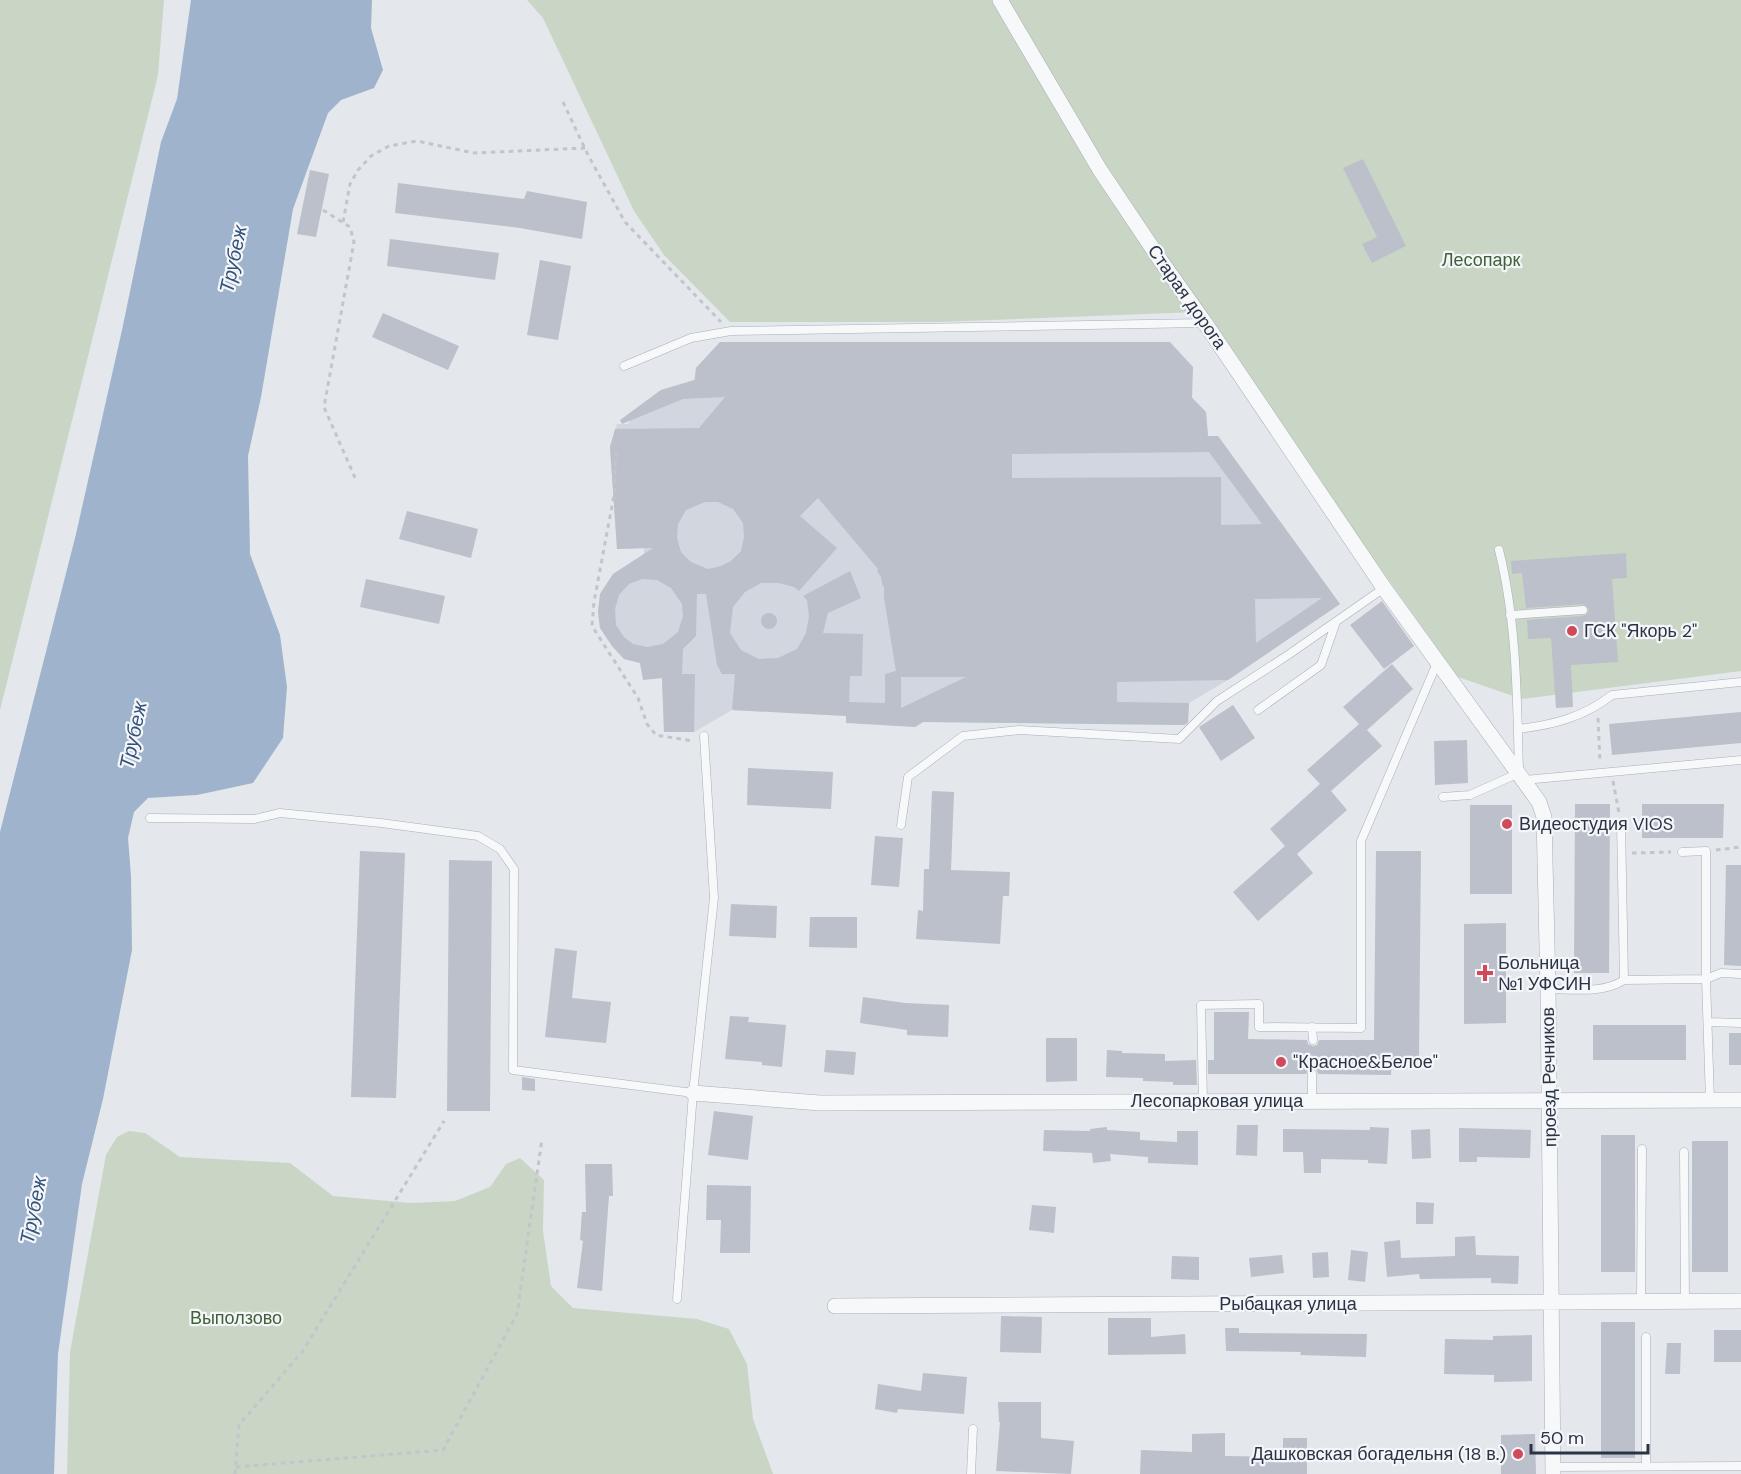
<svg xmlns="http://www.w3.org/2000/svg" width="1741" height="1474" font-family="'DM Sans',sans-serif">
  <style>
    .built { fill: #d2d6de }
    .green { fill: #c9d6c5 }
    .water { fill: #9fb4cc }
    .building { fill: #bbc0ca; fill-rule: evenodd }
    .lines { fill: none; stroke-linecap: round; stroke-linejoin: round }
    .lane-casing { stroke: #a9aeb7; stroke-width: 9 }
    .street-casing { stroke: #a9aeb7; stroke-width: 16 }
    .path { stroke: #c2c5cb; stroke-width: 3; stroke-dasharray: 4.5 4.5; stroke-linecap: butt }
    .lane { stroke: #f7f8fa; stroke-width: 8 }
    .street { stroke: #f7f8fa; stroke-width: 15 }
    .poi-dot { fill: #d1495b; stroke: #f4f6f9; stroke-width: 2 }
    .labels { text-anchor: middle; stroke-width: 4.5; stroke-linejoin: round; paint-order: stroke }
    .park-label { font-size: 18px; fill: #3f6138; stroke: #f4f6f9 }
    .street-label { font-size: 18px; fill: #2b3445; stroke: #f4f6f9 }
    .poi-label { font-size: 18px; fill: #2b3445; stroke: #f4f6f9; text-anchor: start }
    .water-label { font-size: 20px; font-style: italic; fill: #34527a; stroke: #f4f6f9 }
  </style>
  <rect width="100%" height="100%" fill="#e4e7ec"/>
  <path class="built" d="M720,342H1170L1192,397L1206,412L1208,436H1218L1340,604L1228,680L1189,703L1188,725L923,722L915,727L846,716L732,710L694,732H664L662,678L643,679L640,663L624,659L612,646L600,628L598,612L600,594L613,574L628,565L644,560V548L617,549L610,447L617,424H628L638,407L661,390L694,380L696,368Z"/>
  <path class="green" d="M0,0H164L158,75L0,710Z
    M527,0H1741V671L1522,699L1458,677L1197,312L940,322H730L664,255L634,211L543,18Z
    M129,1131L145,1133L180,1157L290,1163L333,1196L411,1203L455,1201L490,1187L506,1164L520,1158L544,1180L543,1231L551,1286L573,1308L697,1319L729,1329L747,1364L753,1419L773,1474H67L70,1352L106,1155L117,1137Z"/>
  <path class="water" d="M191,0H372L371,28L383,70L374,88L341,100L328,113L293,209L261,397L248,456L250,554L280,635L287,687L283,738L253,783L197,795L148,798L134,812L128,838L131,876L132,950L103,1099L82,1184L58,1354L54,1474H0V832L76,534L122,330L161,142L177,99Z"/>
  <path class="building" d="M1363,159L1406,246L1372,263L1362,244L1377,237L1343,168Z
    M310,170L329,174L316,237L297,234Z
    M398,183L524,199L527,191L587,202L582,239L520,228L395,213Z
    M390,239L499,253L495,280L387,266Z
    M540,260L571,266L558,340L527,335Z
    M383,313L459,346L448,370L372,337Z
    M720,342H1170L1193,367L1192,398L1206,412L1208,436H1218L1340,604L1228,680L1117,682V702L1189,703L1188,722L1184,725L923,722L915,727L846,723V716L732,710L735,674H722L717,665L706,594H697L696,636L683,649L682,674H695L694,732H664L662,678L643,680L640,663L624,659L612,646L600,628L598,612L600,594L613,574L653,548L617,549L610,447L615,429L699,428L725,397L683,399L622,424L620,420L661,390L695,380L696,368ZM1209,452L1262,524L1221,525V477L1012,478V454ZM818,498L878,569L877,571L881,577L883,587L884,586V598L896,671L885,674V703L849,702L850,676H862L863,634L823,633L828,613L861,598L850,571L803,596L807,600L809,616L806,633L797,649L778,658L759,659L741,650L730,633L733,607L745,592L761,583H779L794,587L799,591L837,548L800,516ZM705,502H718L733,509L743,523L744,537L741,551L731,561L721,566L708,569L691,562L681,552L677,538L678,524L686,510ZM642,579L657,580L671,588L682,604L683,616L678,632L663,644L647,647L633,644L624,637L616,625L615,609L619,595L629,584ZM1322,598L1256,643L1255,599ZM901,677H966L901,708Z
    M407,511L478,529L471,558L399,539Z
    M1626,553L1627,578L1612,579L1618,662L1571,665L1573,707L1556,708L1551,638L1528,639L1527,620L1583,616L1588,613L1589,609L1583,604L1526,608L1522,573L1512,574L1511,561Z
    M366,579L445,596L439,624L360,607Z
    M1382,601L1414,646L1384,669L1350,625Z
    M761 621a8 8 0 1 1 16 0a8 8 0 1 1-16 0Z
    M1392,664L1413,689L1367,730L1382,746L1331,791L1347,810L1297,854L1313,873L1258,921L1233,892L1285,846L1270,829L1320,784L1307,770L1359,724L1343,707Z
    M1233,705L1255,738L1221,761L1199,727Z
    M1741,712V743L1612,755L1609,724Z
    M1467,740L1468,783L1435,785L1434,741Z
    M748,768L833,772L831,809L747,805Z
    M932,791L954,792L951,870L1010,872L1009,896H1003L1000,944L916,939L918,910L923,911L924,869H929Z
    M1575,804H1610L1609,973H1574Z
    M1642,804H1724L1723,838H1642Z
    M1470,805H1512V894H1470Z
    M875,836L903,838L899,887L871,885Z
    M360,851L405,853L396,1098L351,1097Z
    M1376,851H1421L1419,1059H1392L1391,1075L1318,1074L1317,1071L1313,1068L1309,1069L1306,1074H1208V1060H1214V1012H1249L1248,1039L1307,1040L1308,1044L1313,1046L1317,1045L1319,1040H1374Z
    M449,860L492,861L490,1111H447Z
    M1726,865H1741V966L1724,965Z
    M731,904L777,906L776,938L729,936Z
    M810,917H857V948L809,947Z
    M1506,923V1023L1464,1024V924Z
    M555,948L577,951L572,998L611,1002L606,1043L545,1037Z
    M863,997L905,1003L949,1005L948,1037L907,1035V1030L860,1023Z
    M730,1016L749,1017L748,1022L786,1025L782,1067L762,1065V1062L725,1059Z
    M1593,1025H1686V1060H1593Z
    M1729,1033H1741V1065H1729Z
    M1046,1038H1077V1081L1046,1082Z
    M826,1050L856,1052L854,1075L824,1072Z
    M1107,1050L1122,1051V1053L1165,1054V1061L1196,1060L1197,1085H1173V1082L1143,1081V1078L1106,1077Z
    M522,1077L535,1079V1091L522,1090Z
    M714,1111L753,1116L748,1160L708,1155Z
    M1237,1125H1258L1257,1156L1236,1155Z
    M1107,1127V1130L1140,1132V1140L1177,1142V1131H1198V1165L1148,1163V1157L1110,1154L1111,1161L1093,1163L1092,1153L1043,1151L1044,1130L1090,1131V1129Z
    M1370,1127L1389,1128L1387,1164L1368,1163V1160L1321,1159V1173H1304L1303,1152H1283V1129L1370,1130Z
    M1459,1128L1531,1130L1530,1158L1477,1157V1162H1459Z
    M1430,1129L1431,1158L1412,1159L1411,1130Z
    M1601,1135H1635V1272H1601Z
    M1692,1141H1728V1272H1692Z
    M585,1164H612L613,1196H609L602,1291L577,1288L583,1241L580,1240L582,1212H586Z
    M707,1185L751,1186L750,1253H720L721,1220H706Z
    M1416,1202L1434,1203L1433,1224H1416Z
    M1032,1205L1056,1207L1054,1233L1029,1230Z
    M1475,1236L1476,1255L1519,1256L1518,1284L1491,1283V1278L1420,1279L1419,1274L1387,1277L1384,1242L1400,1240L1401,1258L1455,1256V1237Z
    M1351,1250L1368,1252L1365,1282L1348,1280Z
    M1328,1252L1329,1277L1313,1278L1312,1253Z
    M1282,1255L1284,1273L1251,1277L1249,1258Z
    M1172,1256L1199,1257V1280L1171,1279Z
    M1001,1316L1042,1317L1041,1353L1000,1352Z
    M1108,1318H1151V1337L1185,1334L1186,1354L1108,1355Z
    M1601,1322H1635V1458H1601Z
    M1225,1328H1239V1333L1367,1334L1366,1357L1300,1355L1301,1352L1226,1351Z
    M1714,1330H1741V1362H1714Z
    M1532,1335V1381L1494,1382V1375L1444,1374L1445,1339L1493,1340V1336Z
    M1667,1343H1681L1680,1374H1665Z
    M923,1373L967,1377L964,1414L898,1409L897,1413L875,1409L878,1384L921,1391Z
    M998,1402H1041V1438L1074,1441L1071,1474L996,1471L1000,1422H999Z
    M1225,1433V1456L1283,1457V1438H1307V1474H1140L1141,1450L1192,1452V1434Z
    M1535,1434L1536,1474H1501V1435Z"/>
  <g class="lines">
    <g class="lane-casing">
      <path id="lane" d="M624,366L691,338L731,331L1204,323
        M1510,615L1583,610
        M1258,710L1321,665L1336,622
        M1518,729C1553,725 1584,717 1612,695L1741,682
        M1524,780L1741,760
        M1443,797L1470,795L1519,773C1517,699 1517,622 1499,550
        M150,818L254,819L280,813L381,823L478,836L500,849L514,869L513,1070L693,1093
        M1621,823L1624,980L1706,979L1710,1100
        M901,825L908,777L963,736L1019,730L1179,739L1217,701L1288,655L1384,588
        M1682,852L1706,851V979L1721,973L1741,974
        M1548,989C1572,989 1603,994 1624,980
        M1708,1022L1741,1023
        M1312,1027L1313,1040
        M1312,1100V1074
        M1203,1102L1201,1005L1259,1004V1027L1361,1028V841L1437,663
        M1684,1152L1685,1302
        M677,1299L693,1093L714,898L704,736
        M1641,1302L1642,1149
        M1646,1337V1466
        M1553,1467L1741,1466
        M971,1474L973,1429"/>
    </g>
    <g class="street-casing">
      <path id="street" d="M1000,0L1100,170L1161,261L1205,323L1384,588L1539,802L1544,817L1548,989L1553,1474
        M693,1093L820,1103L1741,1100
        M835,1306L1741,1301"/>
    </g>
    <path class="path" d="M563,102L588,155L625,222L721,322
      M323,210L350,227L354,242L324,407L356,480
      M343,222L350,184L358,170L371,156L389,146L417,141L474,153L585,148
      M616,452L615,490L594,602L592,626L638,698L647,724L656,735L693,741
      M1598,718L1600,762
      M1613,781L1619,813
      M1716,850L1741,847
      M1632,853L1671,852
      M236,1467L443,1450L517,1314L542,1139
      M235,1474L239,1425L302,1352L444,1121"/>
    <use href="#lane" class="lane"/>
    <use href="#street" class="street"/>
  </g>
  <g class="poi-dot">
    <circle cx="1572" cy="631" r="6"/>
    <circle cx="1507" cy="824" r="6"/>
    <path d="M1482 964h6v6h6v6h-6v6h-6v-6h-6v-6h6z"/>
    <circle cx="1281" cy="1062" r="6"/>
    <circle cx="1518" cy="1454" r="6"/>
  </g>
  <g class="labels">
    <g class="park-label">
      <text x="1481" y="266">Лесопарк</text>
      <text x="236" y="1324">Выползово</text>
    </g>
    <g class="street-label">
      <text transform="translate(1187 297) rotate(55)" y="6">Старая дорога</text>
      <text transform="translate(1549 1077) rotate(-91)" y="6">проезд Речников</text>
      <text x="1217" y="1107">Лесопарковая улица</text>
      <text x="1288" y="1310">Рыбацкая улица</text>
    </g>
    <g class="poi-label">
      <text x="1584" y="637">ГСК "Якорь 2"</text>
      <text x="1519" y="830">Видеостудия VIOS</text>
      <text x="1498" y="969">Больница<tspan x="1498" dy="21">№1 УФСИН</tspan></text>
      <text x="1293" y="1068">"Красное&amp;Белое"</text>
      <text x="1506" y="1460" text-anchor="end">Дашковская богадельня (18 в.)</text>
    </g>
    <g class="water-label">
      <text transform="translate(233 259) rotate(-78)" y="7">Трубеж</text>
      <text transform="translate(133 735) rotate(-78)" y="7">Трубеж</text>
      <text transform="translate(33 1210) rotate(-79)" y="7">Трубеж</text>
    </g>
  </g>
  <path d="M1531 1444v9h117v-9" fill="none" stroke="#2b3445" stroke-width="3"/>
  <text x="1540" y="1444" font-size="18" fill="#2b3445" stroke="#f4f6f9" stroke-width="4.5" paint-order="stroke">50 m</text>
</svg>
